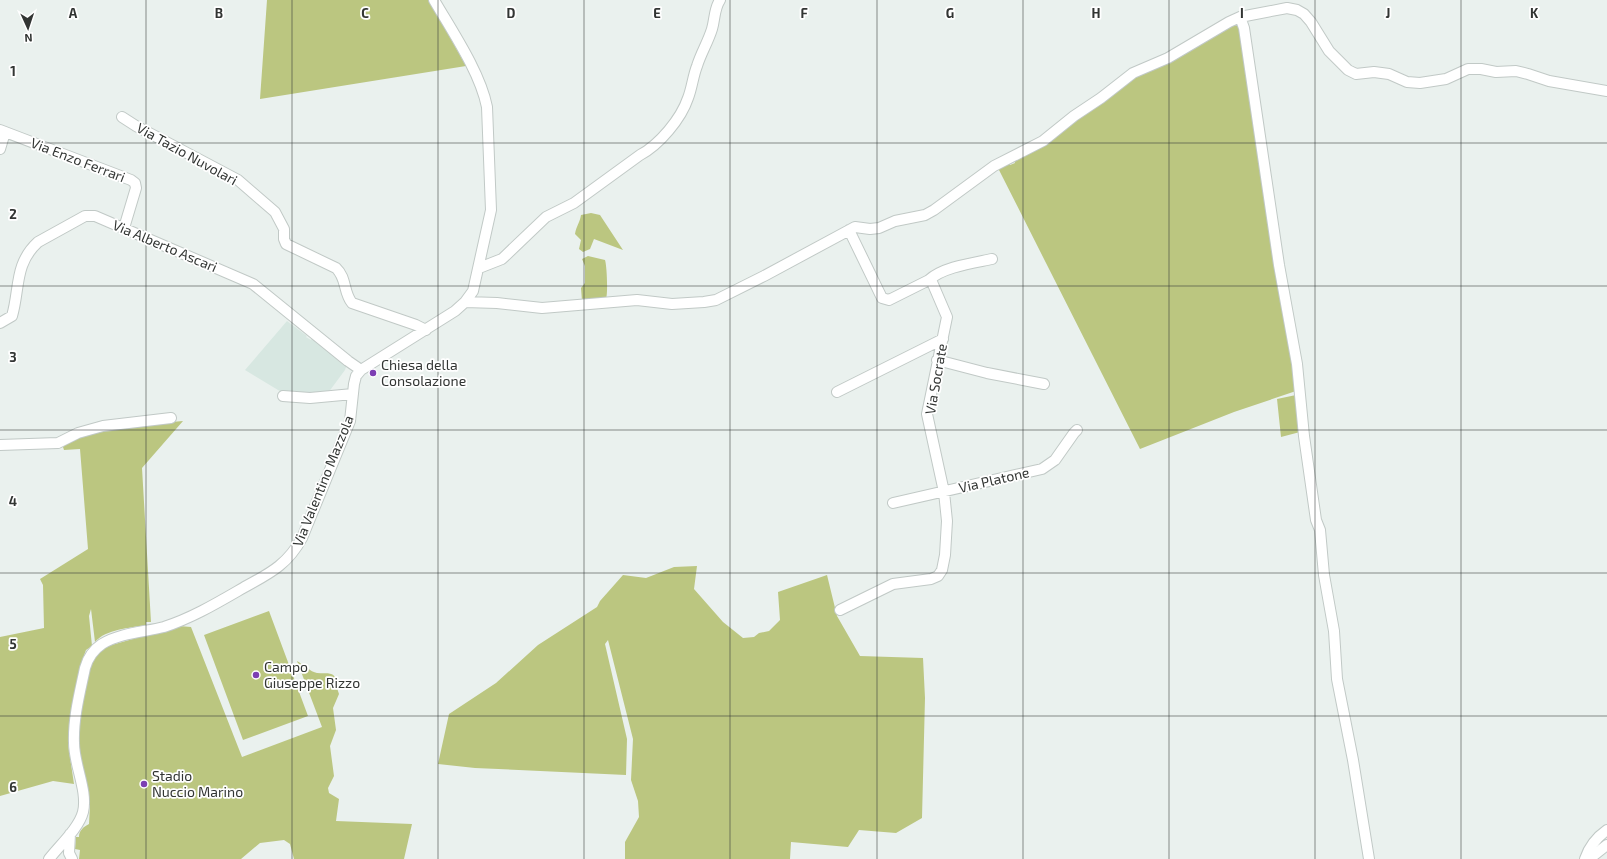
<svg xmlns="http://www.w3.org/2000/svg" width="1607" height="859" font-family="'Exo 2',sans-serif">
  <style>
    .built { fill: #d7e7e1 }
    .green { fill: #bbc680 }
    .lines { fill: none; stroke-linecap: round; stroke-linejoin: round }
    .minor-casing { stroke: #c1c9c6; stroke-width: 12 }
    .minor { stroke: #fff; stroke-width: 10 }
    .grid { fill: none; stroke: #323533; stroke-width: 1; stroke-opacity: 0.55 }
    .poi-dot { fill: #7c3eb3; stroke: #fff; stroke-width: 1.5 }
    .labels { text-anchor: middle; stroke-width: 3.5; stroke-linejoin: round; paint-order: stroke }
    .street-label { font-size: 14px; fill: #323533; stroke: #fff }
    .poi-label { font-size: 14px; fill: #323533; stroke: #fff; text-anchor: start }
    .grid-label { font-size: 13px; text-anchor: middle; font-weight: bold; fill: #323533; stroke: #fff; stroke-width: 3.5; stroke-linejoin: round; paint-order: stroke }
  </style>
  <rect width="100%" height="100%" fill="#eaf1ee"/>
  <path class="built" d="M287,321L307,336L306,337L311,340L313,337L347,364L345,370L328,393H283L245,370Z"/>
  <path class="green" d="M267,0H429L466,66L260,99Z
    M1237,22L1242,30L1290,335L1296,391L1234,412L1140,449L998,168L1008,161L1010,165L1015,163L1014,159L1134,76Z
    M591,213L600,215L623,250L594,239L590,249L583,252L579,249L581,240L575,234C576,227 580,222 581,215Z
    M588,256L605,260C607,266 608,294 606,299L582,301L581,288L585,283V266L582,259Z
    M1296,395L1300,432L1281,437L1277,399Z
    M183,421L142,468L151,622H146V625C130,628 106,629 95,642L91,609L89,616L92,646L86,650L82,661L70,723L68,744L74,784L53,781L0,796V637L44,628L43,585L40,579L88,549L80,449L64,450L63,447L79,434L105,428Z
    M697,566L694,589L723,622L743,638L754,637L759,633L769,631L780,620L778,592L827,575L837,616L860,656L923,658L925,698L922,818L896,833L859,830L848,847L791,842L790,859H625V842L639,817L638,801L631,780L633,739L608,640L605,644L627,739L626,775L475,768L438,764L449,714L496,683L538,645L597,607L600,601L623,575L646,578L674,567Z
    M269,611L308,716L243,740L204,635Z
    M179,626L191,627L242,757L322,727L297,661C302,664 311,672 317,673C330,674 334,670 339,686L337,688L339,694L333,708L336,730L330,746L334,776L328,788L329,793L339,799L336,821L412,824L404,859H294L290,844L284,840L260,843L241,859H79L80,850L75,849L76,837H79C79,831 83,827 89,824L90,805L87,804L79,756L77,733L88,670L94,656L108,646Z"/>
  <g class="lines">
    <g class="minor-casing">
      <path id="minor" d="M1240,17L1244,28L1279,265L1297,364L1304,436L1316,520L1320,530L1324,575L1334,631L1337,679L1353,760L1369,859
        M122,117L136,126L238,180L275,212L284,229V239L286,244L336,268C347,278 343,292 352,303L416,325L426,330
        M0,130L131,180L135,183L136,188L124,228
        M0,149L5,132
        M479,268L502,259L546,217L574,203L640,155C659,145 681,119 688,98C692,88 693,76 697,66C701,53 708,42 712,29C715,19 714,9 720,0
        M929,280C943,267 973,263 992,259
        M465,302L497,303L542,308L637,300L672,304L704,302L716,300L764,276L855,227L870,229L879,228L895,221L925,215L934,210L994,166L1043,141L1074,116L1101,98L1133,73L1168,58L1229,22L1240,17L1287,8L1297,10L1304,14L1311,22L1329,51L1348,70L1356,74L1374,72L1389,74L1407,82L1420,83L1446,79L1468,69H1481L1496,72L1516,71L1528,74L1549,81L1607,91
        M0,323L12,316C20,289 14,264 38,242L85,216H95L253,284L348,361L361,370
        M937,360L987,373L1044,384
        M837,392L943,339
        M283,396L310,398L353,394
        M0,445L58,443L78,433L103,426L171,418
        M893,503L1042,469L1055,460L1074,433L1077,430
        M840,610L893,584L931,579L938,576L942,570L945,555L947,521L944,492L927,414L947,317L932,282L929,280L889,300L882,298L849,230
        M70,834L69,853L72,859
        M49,859C59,846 79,828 83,812C88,791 74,765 74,743C73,718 80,692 85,668C88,657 93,650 102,644C120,633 144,632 164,627C192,618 217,603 243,588C255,581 268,575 279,566C289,558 296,549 302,538L350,421L354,384L356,376L361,370L455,311L465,302L473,291L491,210L487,107C480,72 452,31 434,0
        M1585,859C1589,847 1597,837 1607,830
        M1589,859L1607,845"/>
    </g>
    <use href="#minor" class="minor"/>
  </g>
  <path class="grid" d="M146,0V859M292,0V859M438,0V859M584,0V859M730,0V859M877,0V859M1023,0V859M1169,0V859M1315,0V859M1461,0V859M0,143H1607M0,286H1607M0,430H1607M0,573H1607M0,716H1607"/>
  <g class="poi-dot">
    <circle cx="373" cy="373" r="4"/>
    <circle cx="256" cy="675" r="4"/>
    <circle cx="144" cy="784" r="4"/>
  </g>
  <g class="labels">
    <g class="street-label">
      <text transform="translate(187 154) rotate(29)" y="5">Via Tazio Nuvolari</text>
      <text transform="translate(78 160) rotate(21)" y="5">Via Enzo Ferrari</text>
      <text transform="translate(165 246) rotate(23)" y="5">Via Alberto Ascari</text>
      <text transform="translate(936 379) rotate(-80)" y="5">Via Socrate</text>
      <text transform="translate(994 480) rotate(-13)" y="5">Via Platone</text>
      <text transform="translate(323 481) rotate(-68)" y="5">Via Valentino Mazzola</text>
    </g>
    <g class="poi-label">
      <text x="381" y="370">Chiesa della<tspan x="381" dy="16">Consolazione</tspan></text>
      <text x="264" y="672">Campo<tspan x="264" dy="16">Giuseppe Rizzo</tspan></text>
      <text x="152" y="781">Stadio<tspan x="152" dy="16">Nuccio Marino</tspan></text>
    </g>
  </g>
  <g class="grid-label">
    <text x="73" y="18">A</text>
    <text x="219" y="18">B</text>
    <text x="365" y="18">C</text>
    <text x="511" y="18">D</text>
    <text x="657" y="18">E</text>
    <text x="804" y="18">F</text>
    <text x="950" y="18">G</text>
    <text x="1096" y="18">H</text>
    <text x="1242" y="18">I</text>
    <text x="1388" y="18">J</text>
    <text x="1534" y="18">K</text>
    <text x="13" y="76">1</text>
    <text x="13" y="219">2</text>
    <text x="13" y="362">3</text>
    <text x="13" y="506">4</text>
    <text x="13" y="649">5</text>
    <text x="13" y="792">6</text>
  </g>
  <g transform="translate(28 28) rotate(177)" stroke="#ffffff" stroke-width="3" paint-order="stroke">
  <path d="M0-3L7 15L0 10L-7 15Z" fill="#323533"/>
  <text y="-6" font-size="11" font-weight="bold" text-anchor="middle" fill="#323533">N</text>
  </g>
</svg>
